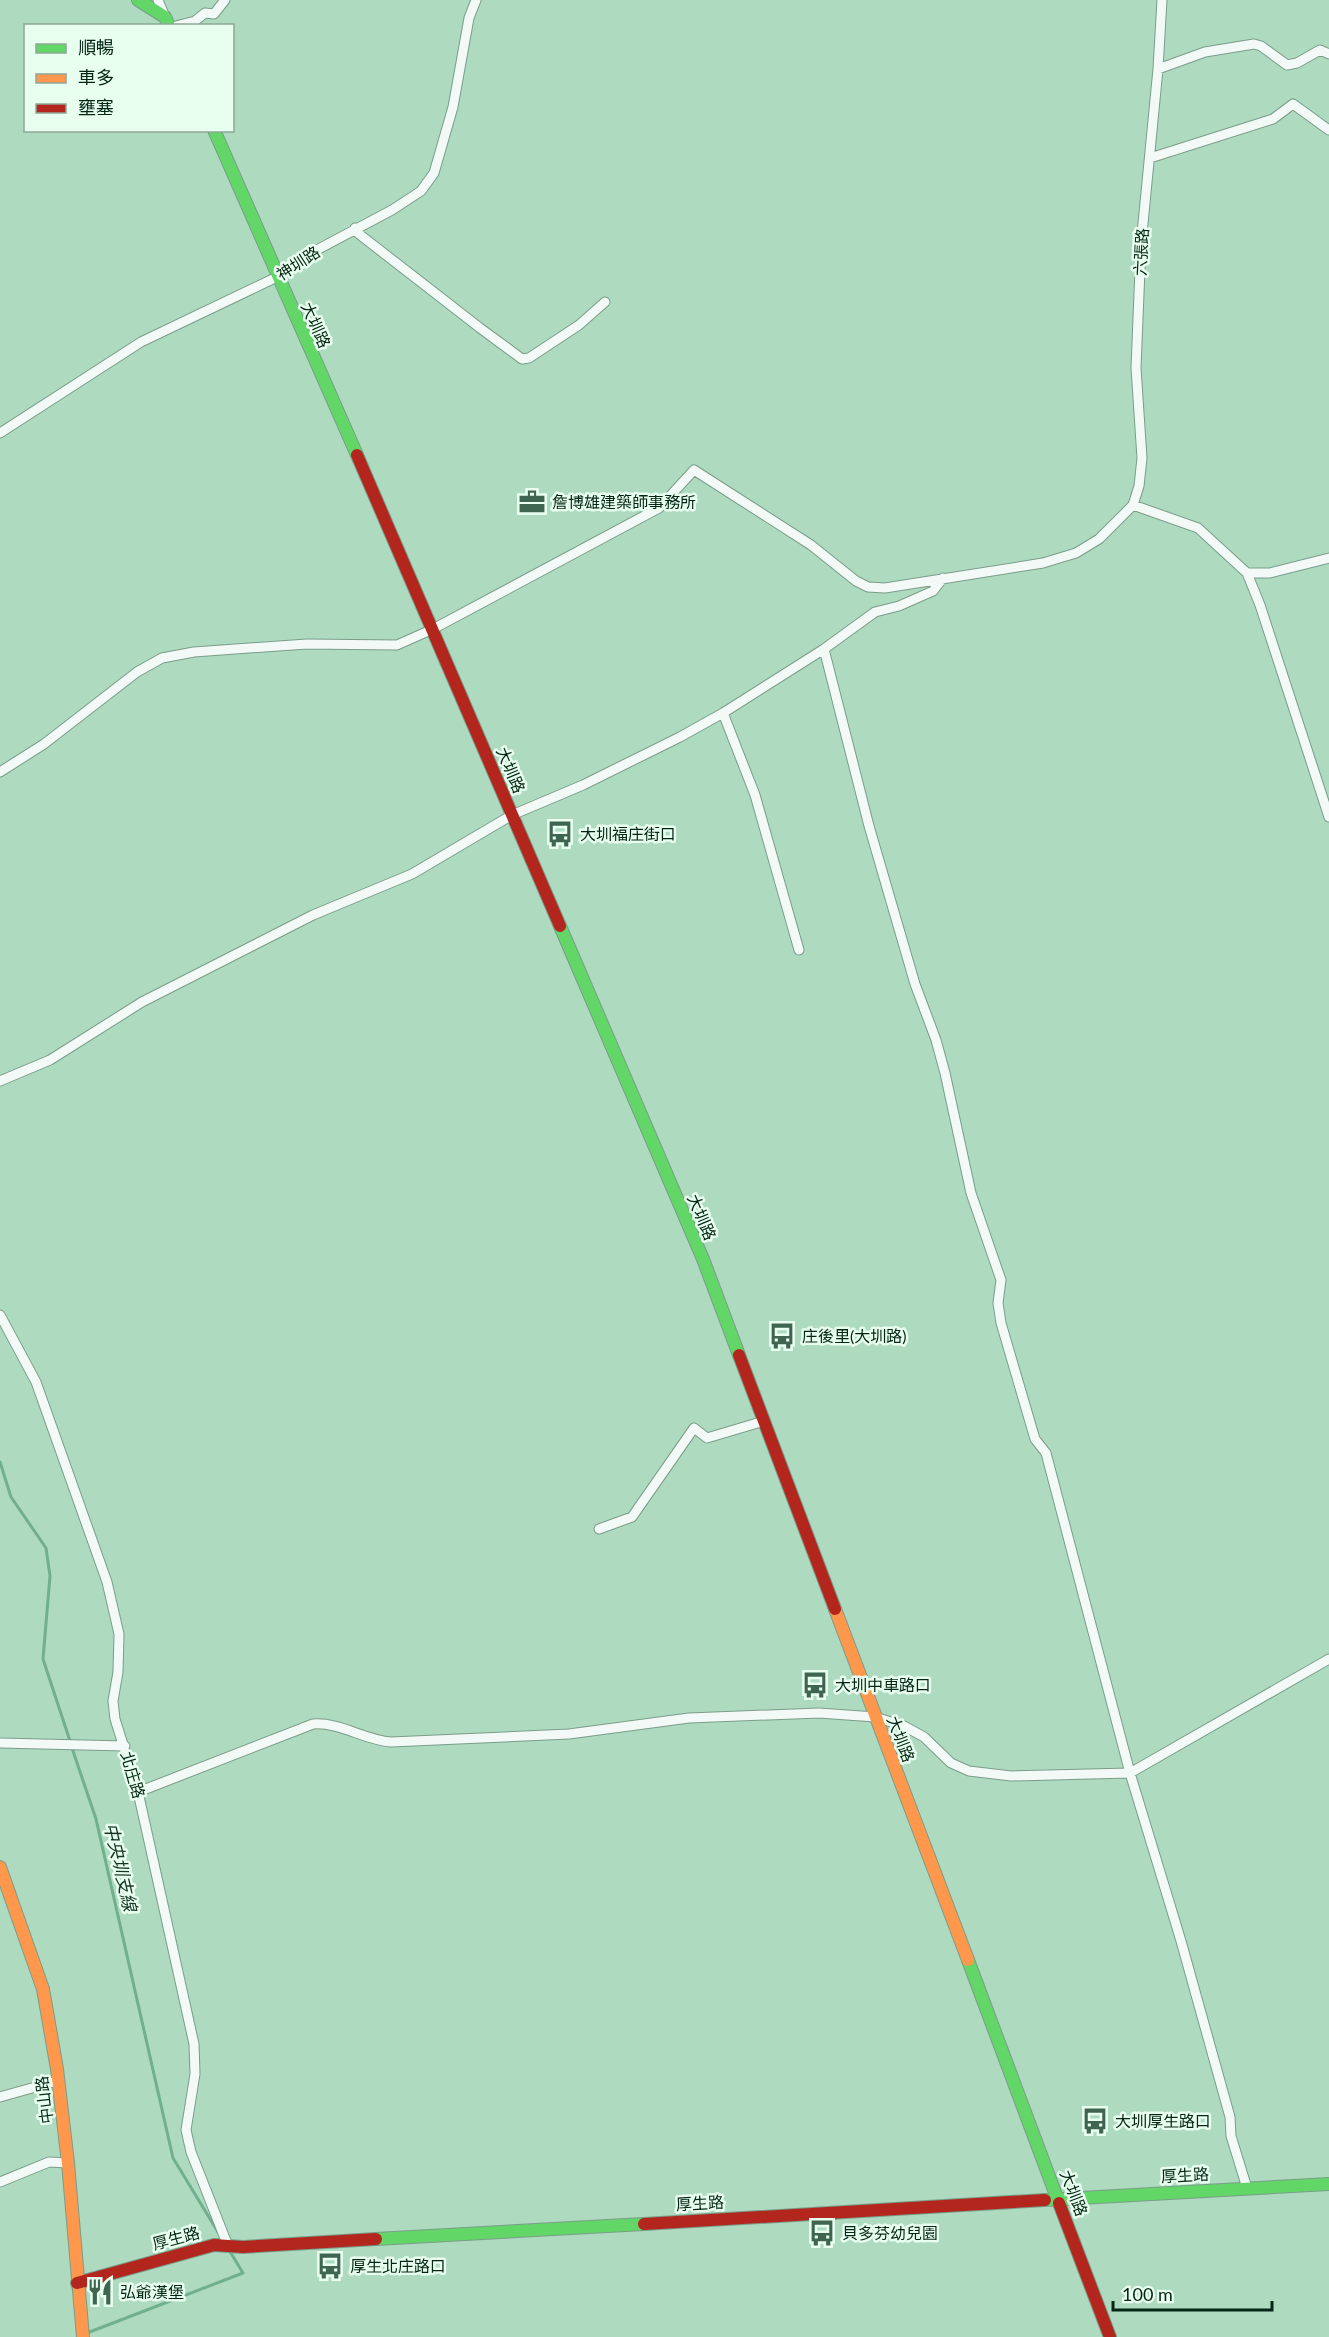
<svg xmlns="http://www.w3.org/2000/svg" width="1329" height="2337" font-family="Lato,'Noto Sans TC',sans-serif">
  <style>
    .lines { fill: none; stroke-linecap: round; stroke-linejoin: round }
    .stream { stroke: #70b08c; stroke-width: 3 }
    .street-casing { stroke: #7a9d89; stroke-width: 11 }
    .fast-casing { stroke: #7a9d89; stroke-width: 14 }
    .slow-casing { stroke: #7a9d89; stroke-width: 14 }
    .jam-casing { stroke: #7a9d89; stroke-width: 14 }
    .street { stroke: #f3f9f6; stroke-width: 9 }
    .fast { stroke: #63d668; stroke-width: 12 }
    .slow { stroke: #ff974d; stroke-width: 12 }
    .jam { stroke: #b3261e; stroke-width: 12 }
    .labels { text-anchor: middle; stroke-width: 5; stroke-linejoin: round; paint-order: stroke }
    .street-label { font-size: 16px; fill: #042615; stroke: #e8feef }
    .poi-label { font-size: 16px; fill: #042615; stroke: #e8feef; text-anchor: start }
    .water-label { font-size: 18px; font-style: italic; fill: #143523; stroke: #e8feef }
  </style>
  <rect width="100%" height="100%" fill="#aedac0"/>
  <g class="lines">
    <path class="stream" d="M0,1462L11,1497L46,1548L50,1576L43,1659L70,1741
      M72,1748L96,1819L173,2158L218,2232
      M87,2333L243,2273L229,2250"/>
    <g class="street-casing">
      <path id="street" d="M158,0L165,17
        M176,26L195,21L205,13L214,14L225,0
        M1158,69L1205,52L1254,44L1261,46L1287,65L1297,63L1320,50L1329,54
        M1150,158L1273,119L1293,104L1329,130
        M355,228L359,234L480,328L522,359L529,358L579,325L605,302
        M0,433L141,342L277,277L311,253L392,210L421,191L434,173L453,107L469,18L476,0
        M1133,505L1198,528L1247,573L1260,605L1329,817
        M1247,573H1270L1329,558
        M824,649L869,826L915,984L936,1040L945,1073L971,1193L1001,1280L998,1303L1001,1323L1035,1439L1046,1453L1130,1773L1181,1941L1230,2117L1231,2136L1247,2188
        M723,713L755,795L799,950
        M0,772L44,744L137,672L162,658L194,652L307,644L397,645L433,629L659,508L694,470L811,545L856,581L868,587L885,588L1043,563L1076,553L1099,539L1133,505L1139,486L1142,458L1136,368L1141,244L1158,69L1162,0
        M0,1081L50,1060L142,1002L313,915L412,874L512,815L583,785L680,737L723,713L824,649L875,612L899,606L933,591L943,578
        M0,1315L36,1382L107,1582L119,1634L118,1672L113,1701L115,1719L138,1792L194,2044L195,2074L186,2130L191,2152L228,2246
        M599,1529L632,1517L694,1428L707,1438L764,1421
        M0,1743L125,1746
        M138,1792L313,1724C340,1722 364,1740 391,1742L569,1734L689,1718L819,1713L875,1717L904,1726L924,1737L951,1763L969,1771L1011,1776L1130,1773L1329,1659
        M0,2097L57,2081
        M0,2182L49,2162L68,2163"/>
    </g>
    <g class="fast-casing">
      <path id="fast" d="M138,0L165,17L169,26
        M214,130L357,455
        M560,926L703,1259L739,1355
        M968,1960L1059,2203
        M1045,2200L1329,2184
        M376,2239L644,2224"/>
    </g>
    <g class="slow-casing">
      <path id="slow" d="M835,1609L968,1960
        M0,1867L43,1989L57,2069L68,2163L83,2337"/>
    </g>
    <g class="jam-casing">
      <path id="jam" d="M357,455L560,926
        M739,1355L835,1609
        M1059,2203L1110,2337
        M644,2224L1045,2200
        M77,2283L214,2245L243,2247L376,2239"/>
    </g>
    <use href="#street" class="street"/>
    <use href="#fast" class="fast"/>
    <use href="#slow" class="slow"/>
    <use href="#jam" class="jam"/>
  </g>
  <defs>
    <g id="office-bare" transform="scale(2.07)"><path d="M-6-3h4V-5.5h4V-3h4V5H-6ZM-1-4.5V-3h2v-1.5ZM-6 0V1H6V0Z" fill="#3f6551" stroke="#e8feef" stroke-width="2.5" paint-order="stroke"/></g>
    <g id="bus-bare" transform="scale(2.07)"><path d="M-5-6H5V4H4V6H2V4H-2V6H-4V4H-5ZM-3.5-4V0h7V-4ZM-3.5 1.2v1.5H-2V1.2ZM2 1.2v1.5H3.5V1.2Z" fill="#3f6551" stroke="#e8feef" stroke-width="2.5" paint-order="stroke"/></g>
    <g id="restaurant-bare" transform="scale(2.07)"><path d="M-5-6h1v4h1v-4h1v4h1v-4h1v5L-1.5 .5V6h-2V.5L-5-1ZM5-6V6H3V1.5H1.5Q1.5-4 5-6Z" fill="#3f6551" stroke="#e8feef" stroke-width="2.5" paint-order="stroke"/></g>
  </defs>
  <g fill-rule="evenodd">
    <use href="#office-bare" x="532" y="502"/>
    <use href="#bus-bare" x="560" y="834"/>
    <use href="#bus-bare" x="782" y="1336"/>
    <use href="#bus-bare" x="815" y="1685"/>
    <use href="#bus-bare" x="1095" y="2121"/>
    <use href="#bus-bare" x="822" y="2233"/>
    <use href="#bus-bare" x="330" y="2266"/>
    <use href="#restaurant-bare" x="100" y="2292"/>
  </g>
  <g class="labels">
    <g class="street-label">
      <text transform="translate(1141 252) rotate(-87)" y="6">六張路</text>
      <text transform="translate(298 263) rotate(-33)" y="6">神圳路</text>
      <text transform="translate(316 325) rotate(66)" y="6">大圳路</text>
      <text transform="translate(511 770) rotate(67)" y="6">大圳路</text>
      <text transform="translate(702 1217) rotate(67)" y="6">大圳路</text>
      <text transform="translate(901 1739) rotate(69)" y="6">大圳路</text>
      <text transform="translate(133 1775) rotate(74)" y="6">北庄路</text>
      <text transform="translate(44 2100) rotate(-97)" y="6">中山路</text>
      <text transform="translate(1185 2175) rotate(-3)" y="6">厚生路</text>
      <text transform="translate(1074 2193) rotate(69)" y="6">大圳路</text>
      <text transform="translate(700 2203) rotate(-3)" y="6">厚生路</text>
      <text transform="translate(176 2238) rotate(-15)" y="6">厚生路</text>
    </g>
    <g class="poi-label">
      <text x="552" y="508">詹博雄建築師事務所</text>
      <text x="580" y="840">大圳福庄街口</text>
      <text x="802" y="1342">庄後里(大圳路)</text>
      <text x="835" y="1691">大圳中車路口</text>
      <text x="1115" y="2127">大圳厚生路口</text>
      <text x="842" y="2239">貝多芬幼兒園</text>
      <text x="350" y="2272">厚生北庄路口</text>
      <text x="120" y="2298">弘爺漢堡</text>
    </g>
    <g class="water-label">
      <text transform="translate(120 1867) rotate(77)" y="6">中央圳支線</text>
    </g>
  </g>
  <rect x="24" y="24" width="210" height="108" fill="#e8feef" stroke="#8da898" stroke-width="1.5"/>
  <rect x="36" y="44" width="30" height="9" fill="#63d668" stroke="#8da898" stroke-width="1.5"/>
  <text x="78" y="54" font-size="18" fill="#042615">順暢</text>
  <rect x="36" y="74" width="30" height="9" fill="#ff974d" stroke="#8da898" stroke-width="1.5"/>
  <text x="78" y="84" font-size="18" fill="#042615">車多</text>
  <rect x="36" y="104" width="30" height="9" fill="#b3261e" stroke="#8da898" stroke-width="1.5"/>
  <text x="78" y="114" font-size="18" fill="#042615">壅塞</text>
  <path d="M1113 2301v9h159v-9" fill="none" stroke="#042615" stroke-width="3"/>
  <text x="1122" y="2301" font-size="18" fill="#042615" stroke="#e8feef" stroke-width="4.5" paint-order="stroke">100 m</text>
</svg>
